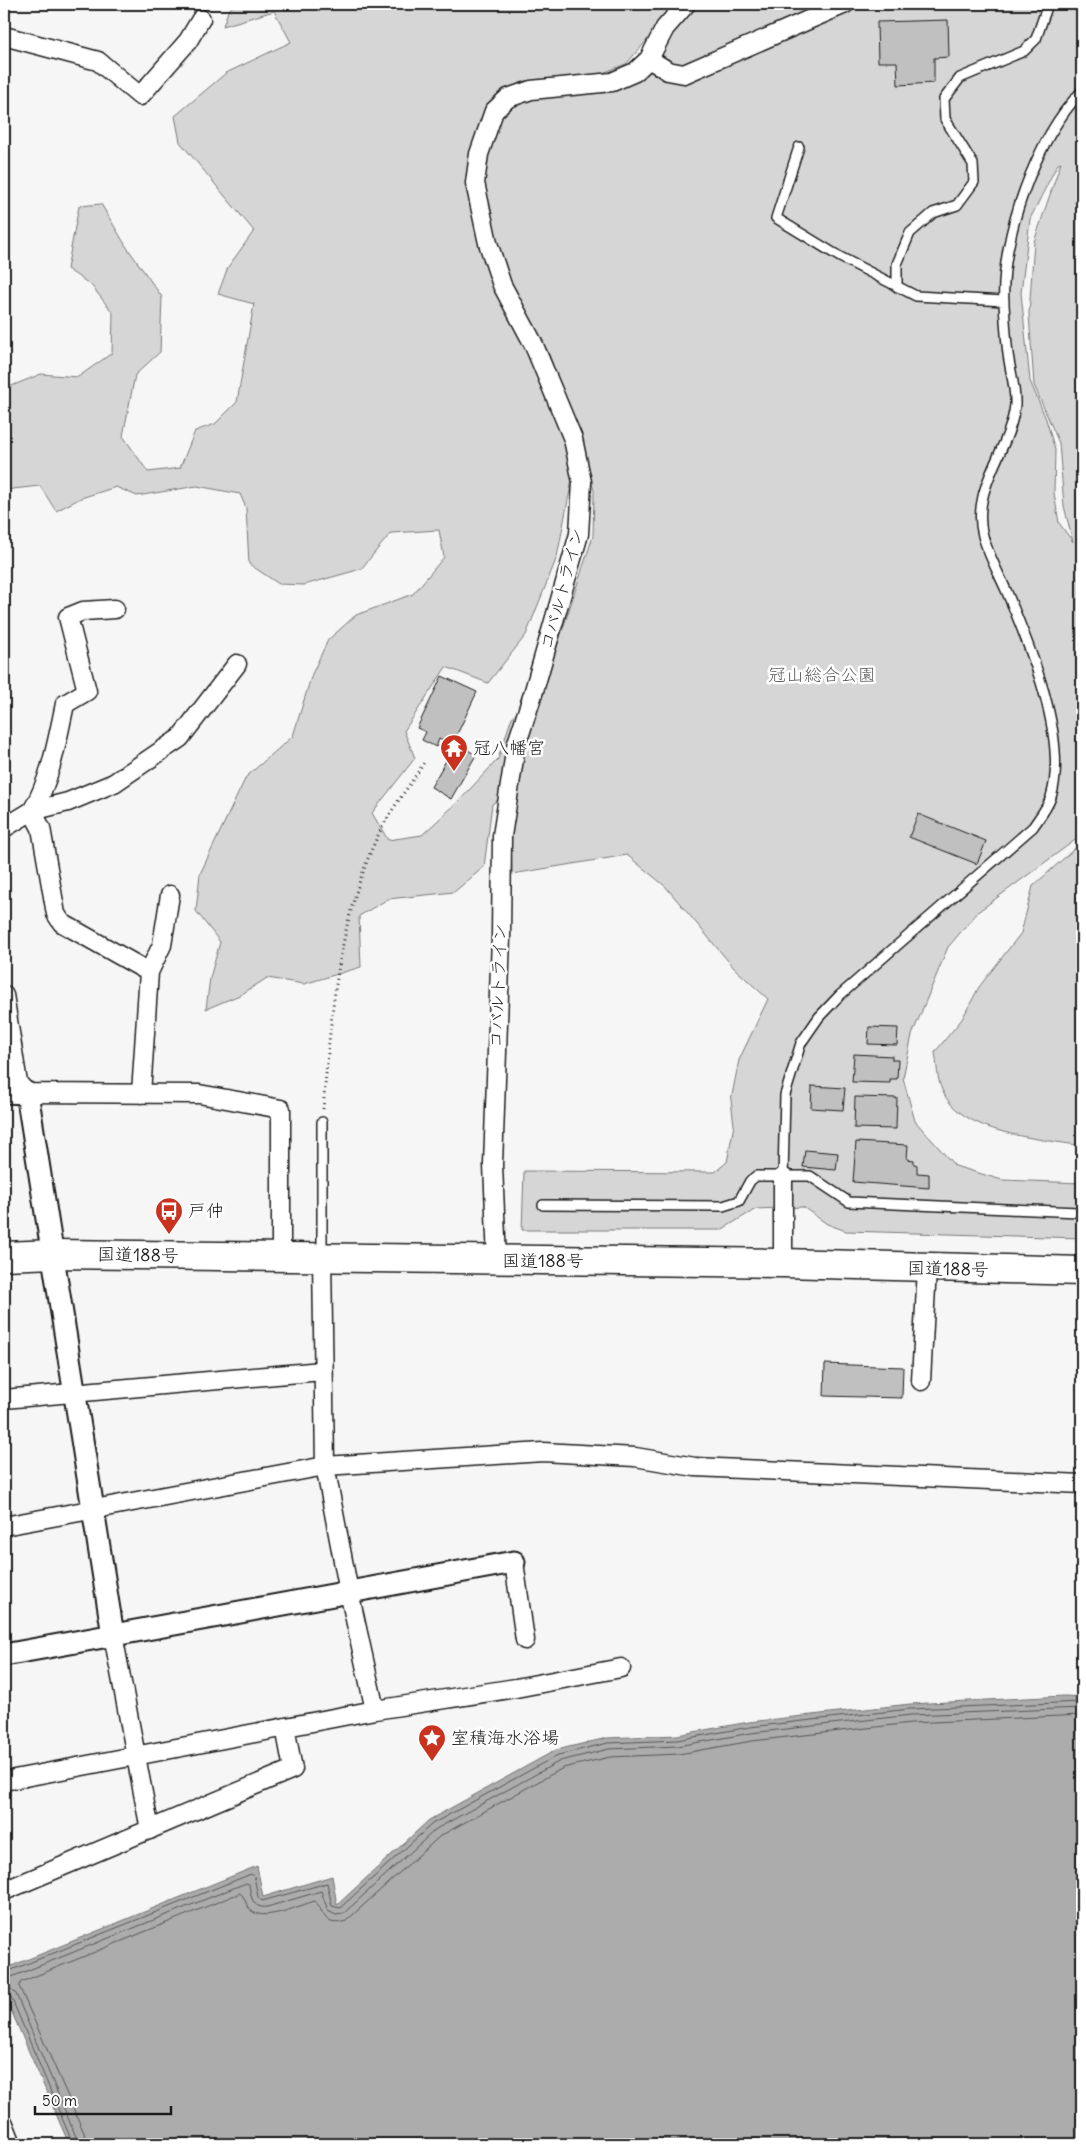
<svg xmlns="http://www.w3.org/2000/svg" width="1086" height="2148" font-family="Delius,'Klee One',sans-serif">
  <style>
    .green { fill: #d6d6d6; stroke: #797979; fill-rule: evenodd }
    .water { fill: #acacac; stroke: #727272 }
    .lines { fill: none; stroke-linecap: round; stroke-linejoin: round }
    .shore { stroke: #565656; stroke-width: 1 }
    .building { fill: #c0c0c0; stroke: #1c1c1c }
    .service-casing { stroke: #1c1c1c; stroke-width: 12 }
    .minor-casing { stroke: #1c1c1c; stroke-width: 21 }
    .tertiary-casing { stroke: #1c1c1c; stroke-width: 25 }
    .trunk-casing { stroke: #1c1c1c; stroke-width: 31 }
    .path { stroke: #1c1c1c; stroke-width: 3; stroke-dasharray: 1 4; stroke-linecap: butt }
    .service { stroke: #fff; stroke-width: 9 }
    .minor { stroke: #fff; stroke-width: 18 }
    .tertiary { stroke: #fff; stroke-width: 21 }
    .trunk { stroke: #fff; stroke-width: 28 }
    .labels { text-anchor: middle; stroke-width: 5; stroke-linejoin: round; paint-order: stroke }
    .street-label { font-size: 18px; fill: #1c1c1c; stroke: #fff }
    .park-label { font-size: 18px; fill: #5d5d5d; stroke: #fff }
    .poi-label { font-size: 18px; fill: #1c1c1c; stroke: #fff; text-anchor: start }
  </style>
  <rect width="100%" height="100%" fill="#f6f6f6"/>
  <filter id="ink" filterUnits="userSpaceOnUse"><feTurbulence type="fractalNoise" baseFrequency=".02" numOctaves="2"/><feDisplacementMap in="SourceGraphic" scale="10" xChannelSelector="R" yChannelSelector="G"/><feConvolveMatrix kernelMatrix="1 2 1 2 8 2 1 2 1" color-interpolation-filters="sRGB"/></filter>
  <g filter="url(#ink)">
    <path class="green" d="M235,4H679L626,64L592,77L598,91C604,91 612,92 618,90C646,82 674,26 696,4H1082V835L979,911L948,947L912,1035L903,1078L915,1121L955,1166L1002,1180L1082,1183V1238L846,1231L827,1224L803,1207L756,1209L721,1230H522L524,1171L715,1172L727,1162L734,1125L731,1100L739,1060L768,999L734,968L665,886L627,855L512,874L511,839L517,789L492,804L484,867L454,892L388,899L359,916L361,967L304,984L267,978L242,994L206,1009L210,978L220,942L196,911L200,874L246,777L293,736L312,674L328,640L356,615L413,594L444,557L439,530L391,533L361,569L304,585L279,584L249,564L246,508L240,494L197,486L137,496L116,487L81,498L56,511L40,486L4,490V389L41,374L78,377L112,353L113,313L91,285L67,269L79,206L101,204L126,246L162,297L160,352L135,375L123,436L148,472L180,468L195,431L215,424L237,402L254,304L218,294L228,267L254,231L180,142L175,116L226,73L291,42L274,11L223,26L228,11ZM1061,162L1034,242L1029,314L1034,385L1059,443L1064,506L1073,542L1059,523L1054,493L1055,450L1046,419L1030,381L1021,293L1030,219L1057,165ZM510,281L548,352L581,439L594,491L593,536L541,696L512,717L498,759L459,801L422,835L388,840L372,813L415,758L404,731L446,667L488,683L526,635L557,557L575,464Z
      M1082,842V1146C1039,1138 961,1135 942,1090C937,1079 937,1064 935,1052L962,1019L979,987L1021,933L1033,886Z"/>
    <path class="water" d="M1065,1696L1082,1697V2144H69L4,1994V1969L257,1866L263,1897L332,1876L337,1905L429,1820L556,1750L607,1738L677,1735L749,1722L910,1704Z"/>
    <g class="lines">
      <path class="shore" d="M4,1973L251,1874L254,1876L258,1897L262,1901L327,1883L332,1906L340,1908L432,1824L558,1755L608,1743L677,1740L750,1727L910,1709L1082,1702
        M4,1980L246,1883L249,1884C251,1896 252,1909 267,1907L321,1891L328,1911L336,1915L343,1914L436,1829L560,1761L609,1749L678,1746L751,1733L911,1715L1082,1708
        M4,1987L11,1989L16,1994L79,2144
        M4,1994L11,1997L73,2144
        M87,2144L85,2135L19,1986L21,1982L240,1893C246,1897 245,1907 253,1912C267,1921 300,1905 315,1901C325,1913 324,1928 346,1921L440,1836L563,1768L610,1757L679,1754L752,1741L911,1723L1082,1715"/>
    </g>
    <path class="building" d="M948,20L949,57L934,58V83L898,85L897,62H878L877,22Z
      M442,676L477,692L452,745L439,739L436,747L422,740L426,732L417,728Z
      M456,743L476,755L451,799L431,787Z
      M918,814L986,841L977,864L909,837Z
      M869,1027L898,1028L897,1045L868,1044Z
      M854,1054L892,1056V1060H898L897,1079H890V1083L852,1082Z
      M812,1086L845,1088L843,1110L811,1108Z
      M855,1097L897,1098L896,1129L854,1128Z
      M856,1142L908,1145L907,1159L914,1160V1164L917,1165V1173L929,1174V1188L853,1182Z
      M805,1150L838,1153L836,1170L803,1167Z
      M825,1364L903,1367L902,1398L824,1396Z"/>
    <g class="lines">
      <g class="service-casing">
        <path id="service" d="M799,147L776,218L840,257L916,296L1004,301
          M897,287V264L910,233L933,213L957,205L974,182L973,164L945,119L944,99L960,78L1024,51L1036,39L1048,4
          M783,1177L785,1095L801,1043L819,1017L839,996L1033,827C1039,818 1048,807 1051,797C1069,739 1029,644 1006,590C998,572 988,554 983,536C970,488 1010,451 1015,405C1016,389 1010,370 1008,354C1006,338 1005,320 1004,304C1000,238 1036,138 1082,91
          M543,1205L723,1206L739,1201L750,1181L756,1176H810L849,1202L1078,1212
          M322,1254V1122"/>
      </g>
      <g class="minor-casing">
        <path id="minor" d="M4,36L98,61L140,96L188,41L201,19
          M649,59L668,71L684,74L845,4
          M115,609L83,611L68,617L87,691L65,704C57,741 51,779 32,811L41,828L56,914L62,923L149,972
          M4,828L32,811L68,802L114,783L180,738L237,664
          M4,995L18,1083L27,1093L199,1094L281,1109V1258
          M141,1094L149,972L162,945L170,895
          M322,1258L325,1466L349,1592L375,1710
          M497,1261L493,1165L501,937L502,836L516,746L533,694L579,534L582,482L573,439L533,343L502,285L488,243L475,183L479,154L494,111L508,98L531,90L612,82L635,72L649,59L665,28L686,4
          M783,1263V1177
          M921,1381L927,1268
          M4,1399L322,1371
          M4,1526L325,1466L543,1452L635,1457L695,1467L1082,1484
          M514,1562L525,1640
          M113,1635L150,1830
          M4,1781L375,1710L516,1688L621,1668
          M4,1891L293,1769L285,1727
          M4,2124L12,2144"/>
      </g>
      <g class="tertiary-casing">
        <path id="tertiary" d="M4,1092L27,1093L113,1635
          M4,1655L514,1562"/>
      </g>
      <g class="trunk-casing">
        <path id="trunk" d="M4,1256L54,1254L783,1263L1082,1271"/>
      </g>
      <path class="path" d="M323,1109C331,1018 337,927 375,842C387,814 409,787 425,761"/>
      <use href="#service" class="service"/>
      <use href="#minor" class="minor"/>
      <use href="#tertiary" class="tertiary"/>
      <use href="#trunk" class="trunk"/>
    </g>
  </g>
  <defs>
    <g id="temple-pin" transform="scale(1.4375)"><path d="M0 17L-7.5 6A9.5 9.5 0 1 1 7.5 6Z" fill="#c8321e" stroke="#fff"/><path d="M0-6L5-2H3V0L6.5 2.5H4V6H1.5V3h-3V6H-4V2.5H-6.5L-3 0V-2H-5Z" fill="#fff"/></g>
    <g id="bus-pin" transform="scale(1.4375)"><path d="M0 17L-7.5 6A9.5 9.5 0 1 1 7.5 6Z" fill="#c8321e" stroke="#fff"/><path d="M-5-6H5V4H4V6H2V4H-2V6H-4V4H-5ZM-3.5-4V0h7V-4ZM-3.5 1.2v1.5H-2V1.2ZM2 1.2v1.5H3.5V1.2Z" fill="#fff"/></g>
    <g id="sight-pin" transform="scale(1.4375)"><path d="M0 17L-7.5 6A9.5 9.5 0 1 1 7.5 6Z" fill="#c8321e" stroke="#fff"/><path d="M0-6L1.8-2.2L6-1.7L2.9 1.2L3.7 5.4L0 3.3L-3.7 5.4L-2.9 1.2L-6-1.7L-1.8-2.2Z" fill="#fff"/></g>
  </defs>
  <g fill-rule="evenodd">
    <use href="#temple-pin" x="454" y="748"/>
    <use href="#bus-pin" x="169" y="1211"/>
    <use href="#sight-pin" x="432" y="1738"/>
  </g>
  <g class="labels">
    <g class="street-label">
      <text transform="translate(562 589) rotate(-75)" y="6">コバルトライン</text>
      <text transform="translate(498 986) rotate(-88)" y="6">コバルトライン</text>
      <text transform="translate(138 1255) rotate(1)" y="6">国道188号</text>
      <text x="543" y="1267">国道188号</text>
      <text transform="translate(948 1269) rotate(1)" y="6">国道188号</text>
    </g>
    <g class="park-label">
      <text x="822" y="681">冠山総合公園</text>
    </g>
    <g class="poi-label">
      <text x="473" y="754">冠八幡宮</text>
      <text x="188" y="1217">戸仲</text>
      <text x="451" y="1744">室積海水浴場</text>
    </g>
  </g>
  <rect width="1086" height="2148" fill="none" stroke="#fff" stroke-width="20"/>
  <rect x="10" y="10" width="1066" height="2128" fill="none" stroke="#1c1c1c" stroke-width="2" filter="url(#ink)"/>
  <path d="M35 2106v8h136v-8" fill="none" stroke="#1c1c1c" stroke-width="2.5"/>
  <text x="42" y="2106" font-size="15" fill="#1c1c1c" stroke="#ffffff" stroke-width="4" paint-order="stroke">50 m</text>
</svg>
